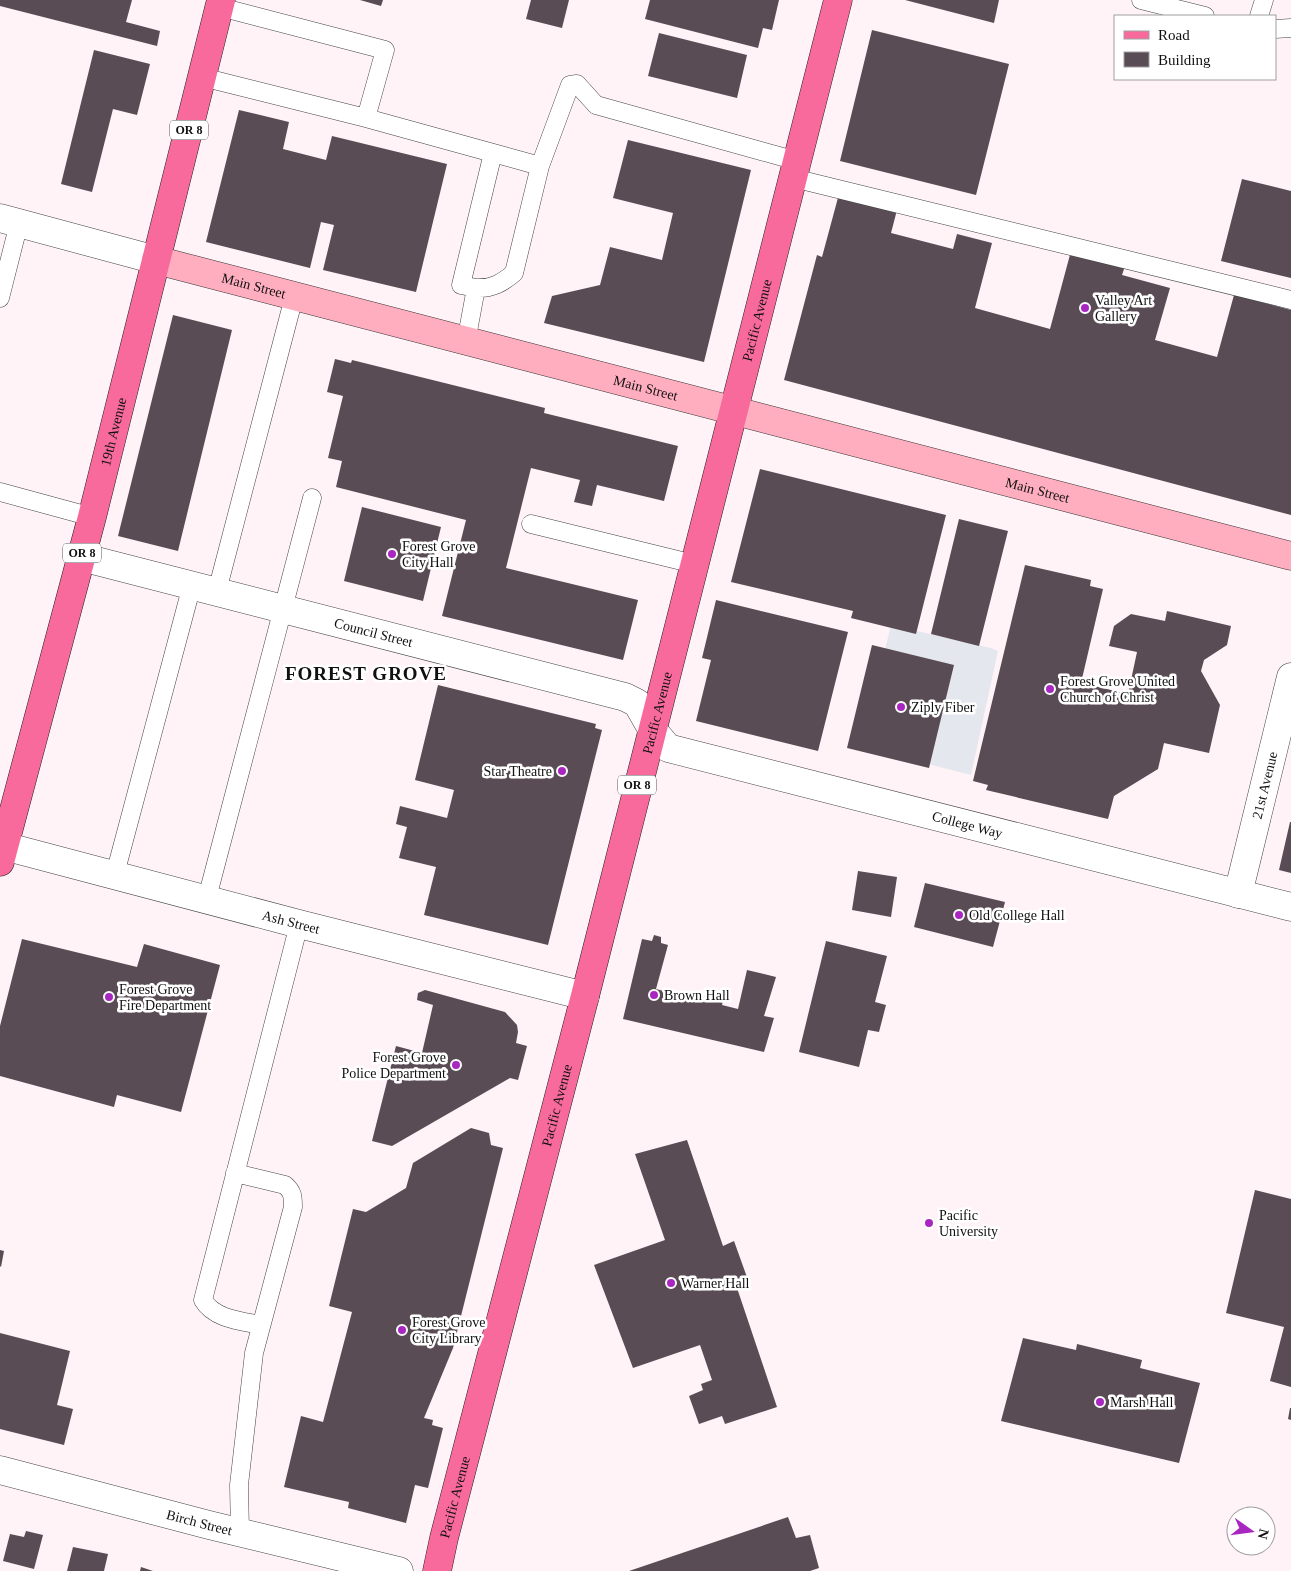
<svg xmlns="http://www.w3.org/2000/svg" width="1291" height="1571" font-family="'Times New Roman',serif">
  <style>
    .industrial { fill: #e5e7ee }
    .building { fill: #594c55 }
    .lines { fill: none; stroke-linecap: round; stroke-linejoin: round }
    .lane-casing { stroke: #434343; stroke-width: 19 }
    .street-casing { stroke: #434343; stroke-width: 29 }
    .secondary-casing { stroke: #323232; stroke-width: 29 }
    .primary-casing { stroke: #212121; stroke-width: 29 }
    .lane { stroke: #fff; stroke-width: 18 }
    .street { stroke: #fff; stroke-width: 28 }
    .secondary { stroke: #ffaec0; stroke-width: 28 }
    .primary { stroke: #f86a9c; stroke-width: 28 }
    .poi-dot { fill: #a927c1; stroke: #fff; stroke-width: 2 }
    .labels { text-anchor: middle; stroke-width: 5; stroke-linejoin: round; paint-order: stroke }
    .shield { fill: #fff; stroke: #585858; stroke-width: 1 }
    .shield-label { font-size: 12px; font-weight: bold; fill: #101010 }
    .street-label { font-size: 14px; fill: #101010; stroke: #fff }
    .poi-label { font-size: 14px; fill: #101010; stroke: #fff; text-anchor: start }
    .district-label { font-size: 19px; font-weight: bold; letter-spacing: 1px; fill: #101010; stroke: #fff }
  </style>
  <rect width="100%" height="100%" fill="#fff3f7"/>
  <path class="industrial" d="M891,625L991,648L998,651L971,775L861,747Z"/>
  <path class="building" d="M0,0H132L126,22L160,31L157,46L0,6Z
    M360,0H383L381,6Z
    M531,0H569L562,28L526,19Z
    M650,0H779L772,30L763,28L758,48L645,19Z
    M905,0H999L994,23Z
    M872,30L1009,64L976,195L840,161Z
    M659,33L747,55L737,98L648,76Z
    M94,50L150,64L137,115L113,109L92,192L61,184Z
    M239,110L289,122L283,149L326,160L332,136L447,164L416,292L323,270L334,225L321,222L310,268L206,242Z
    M628,140L751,170L704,362L544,323L552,296L600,285L610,247L662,260L673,213L613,198Z
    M1242,179L1291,191V278L1221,261Z
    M839,194L897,210L891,233L953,249L957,234L992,243L975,308L1050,329L1071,251L1125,266L1122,275L1170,288L1155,340L1217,357L1234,295L1291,310V515L784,380L817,255L822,257Z
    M173,315L232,330L178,551L118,536Z
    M335,359L351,363L352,360L545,408L544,413L678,446L664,501L597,485L592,506L574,502L580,480L531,468L506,568L638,600L623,660L442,616L466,520L336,487L342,461L328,458L343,396L327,392Z
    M760,469L946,515L916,634L851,618L853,611L731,582Z
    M362,507L441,527L423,601L344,581Z
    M959,519L1008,531L979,646L931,634Z
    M1025,565L1091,580L1090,586L1103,589L1081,683L1128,694L1137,652L1109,646L1114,626L1131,614L1165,621L1167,611L1231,626L1227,645L1204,660L1201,671L1220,705L1209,753L1164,743L1158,769L1114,796L1108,819L986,790L988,785L973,781Z
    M716,600L848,632L818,751L696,721L711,660L702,658Z
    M872,645L954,665L929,768L847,748Z
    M438,685L596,724L595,728L602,730L548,945L424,915L436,867L399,858L407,827L396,824L400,806L447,818L454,790L415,780Z
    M1290,822H1291V873L1279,870Z
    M858,871L897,877L891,917L852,910Z
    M925,883L1005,902L993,947L914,927Z
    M654,935L661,937V943L668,945L656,989L707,1002L709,993L724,997L722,1005L738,1009L747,970L776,977L764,1016L774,1018L764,1052L623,1019L642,939L652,941Z
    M22,939L137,967L144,944L220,965L181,1112L117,1095L114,1107L0,1076V1026Z
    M826,941L887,956L875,1002L886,1005L879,1032L868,1030L859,1067L799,1052Z
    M425,990L505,1012L517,1025L518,1032L516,1043L527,1046L518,1080L510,1078L392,1146L372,1141L396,1046L422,1053L433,1005L417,1000L418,993Z
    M471,1128L489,1133L491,1145L503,1148L453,1348L424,1418L433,1420L432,1425L443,1428L428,1488L415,1485L406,1523L348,1508L349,1502L284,1487L301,1416L323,1422L352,1312L329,1306L353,1209L366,1212L406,1188L413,1163Z
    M687,1140L723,1246L734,1241L748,1280L736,1285L777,1407L725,1424L722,1416L699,1424L689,1396L703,1390L701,1384L712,1380L700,1345L633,1368L594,1265L665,1240L635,1154Z
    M1255,1190L1291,1199V1387L1270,1381L1284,1327L1226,1313Z
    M0,1250L4,1251L1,1267L0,1266Z
    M0,1333L70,1351L57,1405L73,1409L64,1445L0,1429Z
    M1023,1338L1076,1350L1077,1344L1142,1360L1140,1368L1200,1383L1179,1463L1001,1421Z
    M1290,1408H1291V1420L1288,1419Z
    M788,1517L796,1538L810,1535L819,1568L810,1571H629Z
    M26,1531L43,1535L34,1569L3,1561L10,1534L24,1537Z
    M73,1547L108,1554L104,1571H67Z
    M141,1567L153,1571H140Z"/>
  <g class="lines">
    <g class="lane-casing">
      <path id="lane" d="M1141,0L1205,16
        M220,7L385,50L366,118L493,153
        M1259,16L1264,0
        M1275,29L1291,28
        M202,77L366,118
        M540,166L570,85L577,84L596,105L797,161
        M793,178L1291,300
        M0,298L19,223
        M466,342L476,288C492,289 502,283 514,273L540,166L493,153L461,285L476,288
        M0,492L92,517
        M531,524L694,564
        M217,591L294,297
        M115,874L192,585
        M207,898L312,498
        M235,1173L285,1185C293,1192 293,1197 293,1207L254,1353L239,1485L240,1532
        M261,1325C241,1321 214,1319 203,1300L299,924"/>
    </g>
    <g class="street-casing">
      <g id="street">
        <path d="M0,218L156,260"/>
        <path id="s1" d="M81,557L625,697L637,703L652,729L668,748L1291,907"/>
        <path id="s2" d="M0,845L299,924L585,996"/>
        <path id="s3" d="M1238,894L1291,677"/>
        <path id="s4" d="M0,1470L209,1525L399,1571"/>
      </g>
    </g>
    <g class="secondary-casing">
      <g id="secondary">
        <path id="s5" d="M156,260L1291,556"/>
      </g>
    </g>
    <g class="primary-casing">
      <g id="primary">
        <path id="s6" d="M0,862L92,517L221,0"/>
        <path id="s7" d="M437,1571L444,1538L585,996L838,0"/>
      </g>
    </g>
    <use href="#lane" class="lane"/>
    <use href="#street" class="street"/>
    <use href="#secondary" class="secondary"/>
    <use href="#primary" class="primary"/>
  </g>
  <g class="poi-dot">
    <circle cx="1085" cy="308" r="5"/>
    <circle cx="392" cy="554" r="5"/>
    <circle cx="1050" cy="689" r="5"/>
    <circle cx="901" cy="707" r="5"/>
    <circle cx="562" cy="771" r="5"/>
    <circle cx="959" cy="915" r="5"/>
    <circle cx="654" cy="995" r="5"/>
    <circle cx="109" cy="997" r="5"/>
    <circle cx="456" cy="1065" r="5"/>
    <circle cx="929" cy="1223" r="5"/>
    <circle cx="671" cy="1283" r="5"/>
    <circle cx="402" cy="1330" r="5"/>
    <circle cx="1100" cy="1402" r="5"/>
  </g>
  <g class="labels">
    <g class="shield">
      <rect x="170" y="120.5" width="38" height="19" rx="4"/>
      <rect x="63" y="543.5" width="38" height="19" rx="4"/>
      <rect x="618" y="775.5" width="38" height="19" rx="4"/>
    </g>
    <g class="shield-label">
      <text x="189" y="134">OR 8</text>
      <text x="82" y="557">OR 8</text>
      <text x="637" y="789">OR 8</text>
    </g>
    <g class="street-label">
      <text dy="5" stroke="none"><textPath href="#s5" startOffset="101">Main Street</textPath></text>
      <text dy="5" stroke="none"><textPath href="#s7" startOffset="1291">Pacific Avenue</textPath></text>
      <text dy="5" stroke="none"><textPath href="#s5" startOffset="506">Main Street</textPath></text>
      <text dy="5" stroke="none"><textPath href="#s6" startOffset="445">19th Avenue</textPath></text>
      <text dy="5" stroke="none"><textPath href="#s5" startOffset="911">Main Street</textPath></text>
      <text dy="5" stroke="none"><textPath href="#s1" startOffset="302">Council Street</textPath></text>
      <text dy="5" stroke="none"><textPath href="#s7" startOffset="886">Pacific Avenue</textPath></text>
      <text dy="5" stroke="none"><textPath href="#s3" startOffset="112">21st Avenue</textPath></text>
      <text dy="5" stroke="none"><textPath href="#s1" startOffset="939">College Way</textPath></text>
      <text dy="5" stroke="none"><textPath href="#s2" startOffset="301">Ash Street</textPath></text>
      <text dy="5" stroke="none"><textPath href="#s7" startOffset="481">Pacific Avenue</textPath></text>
      <text dy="5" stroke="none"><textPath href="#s7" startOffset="76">Pacific Avenue</textPath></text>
      <text dy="5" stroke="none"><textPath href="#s4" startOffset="206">Birch Street</textPath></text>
    </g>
    <g class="poi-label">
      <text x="1095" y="305">Valley Art<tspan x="1095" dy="16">Gallery</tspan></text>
      <text x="402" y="551">Forest Grove<tspan x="402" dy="16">City Hall</tspan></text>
      <text x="1060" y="686">Forest Grove United<tspan x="1060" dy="16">Church of Christ</tspan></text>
      <text x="911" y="712">Ziply Fiber</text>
      <text x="552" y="776" text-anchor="end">Star Theatre</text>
      <text x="969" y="920">Old College Hall</text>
      <text x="119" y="994">Forest Grove<tspan x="119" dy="16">Fire Department</tspan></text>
      <text x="664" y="1000">Brown Hall</text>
      <text x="446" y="1062" text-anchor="end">Forest Grove<tspan x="446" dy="16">Police Department</tspan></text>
      <text x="939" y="1220">Pacific<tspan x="939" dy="16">University</tspan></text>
      <text x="681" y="1288">Warner Hall</text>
      <text x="412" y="1327">Forest Grove<tspan x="412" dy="16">City Library</tspan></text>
      <text x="1110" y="1407">Marsh Hall</text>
    </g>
    <g class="district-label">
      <text x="366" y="680">FOREST GROVE</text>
    </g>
  </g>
  <rect x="1114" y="15" width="162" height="65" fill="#ffffff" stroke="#9f9f9f"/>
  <rect x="1124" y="31" width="25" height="8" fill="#f86a9c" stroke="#9f9f9f"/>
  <text x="1158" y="40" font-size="15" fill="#101010">Road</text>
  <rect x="1124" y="52" width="25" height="15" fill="#594c55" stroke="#9f9f9f"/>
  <text x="1158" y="65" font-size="15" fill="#101010">Building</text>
  <g transform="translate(1251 1531) rotate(104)"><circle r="24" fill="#ffffff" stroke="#9f9f9f"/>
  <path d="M0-4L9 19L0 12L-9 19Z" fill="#a927c1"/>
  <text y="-8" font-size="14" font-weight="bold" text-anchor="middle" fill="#101010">N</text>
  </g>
</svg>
